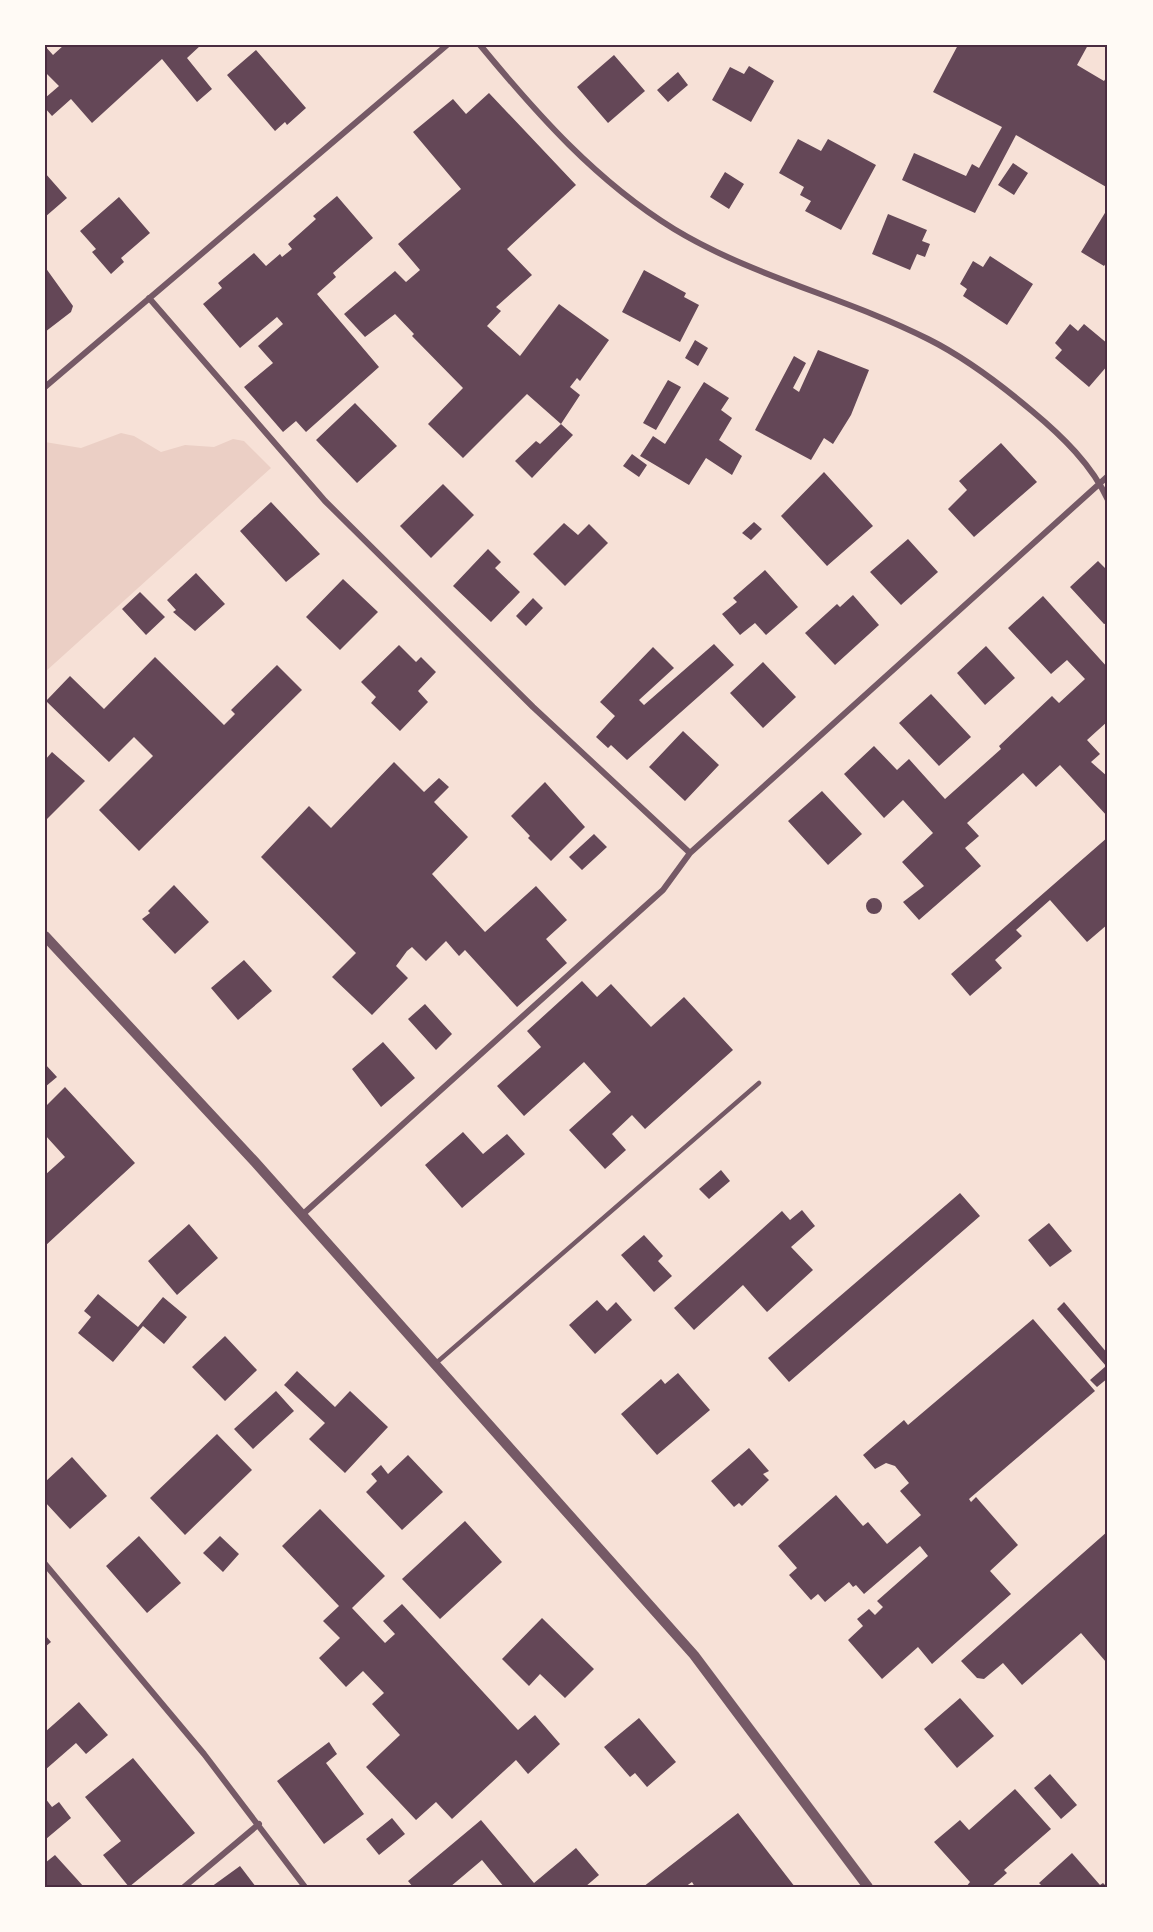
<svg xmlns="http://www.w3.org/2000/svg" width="1153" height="1932" font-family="'Fira Sans Condensed',sans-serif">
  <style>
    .green { fill: #ebcfc5 }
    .building { fill: #644757 }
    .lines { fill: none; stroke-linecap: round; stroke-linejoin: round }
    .service { stroke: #755966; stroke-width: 4.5 }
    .minor { stroke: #755966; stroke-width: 6 }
    .tertiary { stroke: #755966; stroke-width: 10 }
    .neatline { fill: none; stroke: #4a2c40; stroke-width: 2 }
  </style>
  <rect width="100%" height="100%" fill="#f7e1d7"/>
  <path class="green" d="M121,433L134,436L161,452L185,445L214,447L233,439L244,441L271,468L45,672V442L81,448Z"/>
  <path class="building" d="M64,45H201L187,58L212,89L197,102L162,59L92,123L71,99L52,116L45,108V98L59,86L45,72V46L53,55Z
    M958,45H1088L1077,65L1104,81L1108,75V188L1016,135L975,213L902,180L914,153L966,176L972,164L979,168L1002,127L933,92Z
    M256,50L306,108L287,125L285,122L275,131L227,75Z
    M614,55L645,91L608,123L577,87Z
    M749,66L774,81L751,122L712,100L730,67L744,74Z
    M678,72L688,85L668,102L657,90Z
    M489,93L576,185L507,249L532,275L496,307L501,311L487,326L520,356L559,304L609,340L580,381L577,378L570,387L580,395L561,424L527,394L463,458L428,424L463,388L412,336L414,334L395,314L365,337L344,314L395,271L406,282L420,270L398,244L461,189L413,132L453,99L466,114Z
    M798,139L821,151L828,139L876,165L841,230L805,211L811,201L800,195L804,187L779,173Z
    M1013,163L1028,173L1014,195L998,185Z
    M725,172L744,184L729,209L710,197Z
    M45,173L67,198L45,217Z
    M337,196L373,238L333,273L336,277L317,294L379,367L306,432L296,421L283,432L244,387L273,363L258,346L283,324L277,317L240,348L203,304L222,288L218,283L254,253L266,266L280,254L282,257L292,249L288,244L316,219L313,216Z
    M119,197L150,233L121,258L124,262L111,274L92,252L96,249L80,231Z
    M1108,208V260L1104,266L1081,252Z
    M888,214L927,230L922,241L930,244L925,257L917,254L910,270L872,254Z
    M990,256L1033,284L1007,325L963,296L967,289L960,284L973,261L983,267Z
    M45,267L73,306L71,312L45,332Z
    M644,270L686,293L684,297L699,305L680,342L622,312Z
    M1070,324L1078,331L1084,324L1108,344V365L1089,387L1055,358L1062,350L1055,343Z
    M695,340L708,348L698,366L685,358Z
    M818,350L869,370L851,415L833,444L824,438L811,460L755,430L794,356L806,363L793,388L799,392Z
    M668,380L681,387L656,430L643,423Z
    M704,382L729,398L721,410L732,418L719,440L742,456L732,475L706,458L689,485L640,456L653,436L665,444Z
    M355,403L397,446L357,483L316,440Z
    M561,424L573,435L532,478L515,461L536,441L540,444Z
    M1001,443L1037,482L974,537L948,509L967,490L959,481Z
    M632,454L647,465L639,477L623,466Z
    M824,472L873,526L827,566L781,516Z
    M443,484L474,515L431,558L400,526Z
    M271,502L320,554L286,582L240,531Z
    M754,522L762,529L751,540L742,533Z
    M564,523L578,535L589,524L608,543L565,586L533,554Z
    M908,539L938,572L901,605L870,572Z
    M488,549L501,562L495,568L520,592L491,622L453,586Z
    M1098,561L1108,571V623L1104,624L1070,587Z
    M765,570L798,607L766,635L755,623L740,635L722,614L737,602L733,598Z
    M196,573L225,604L195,631L173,612L176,610L167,600Z
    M343,579L378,612L340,650L306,617Z
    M140,592L165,617L146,635L122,609Z
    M853,595L879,625L835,665L805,633L837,604L840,607Z
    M1043,596L1108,668V721L1087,740L1100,754L1091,762L1108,777V817L1060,765L1036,787L1023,773L967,823L979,836L965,848L981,866L919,920L903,902L924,886L902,862L933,833L903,800L884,818L844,774L874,746L897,770L909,759L945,799L1001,749L999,746L1052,696L1059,703L1085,679L1067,660L1051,674L1008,628Z
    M533,598L543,608L526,626L516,616Z
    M714,644L734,665L627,760L611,745L608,748L596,737L615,716L600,702L653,647L674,668L639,700L644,705Z
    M399,645L416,662L421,657L436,672L418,691L428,702L400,731L371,703L376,697L361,682Z
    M986,646L1015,678L985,705L957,673Z
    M155,657L224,725L235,714L231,710L277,665L302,690L139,851L99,810L153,756L134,737L109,762L46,701L70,676L104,709Z
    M763,662L796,697L763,728L730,693Z
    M931,694L971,737L939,766L899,723Z
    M683,731L719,765L685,801L649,767Z
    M52,752L85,781L45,821V760Z
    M394,762L424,792L439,778L449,787L434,802L468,837L432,874L485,932L536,886L567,920L546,939L567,963L517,1007L465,950L459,956L446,941L426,961L412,947L407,951L396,966L408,978L372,1015L332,977L356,953L261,857L309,806L331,828Z
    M545,782L585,827L551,861L528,838L530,836L511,816Z
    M822,791L862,834L828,865L788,821Z
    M594,834L607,847L582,870L569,857Z
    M1108,837V924L1087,942L1050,900L1016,930L1022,936L995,960L1002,968L970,996L951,974Z
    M174,885L209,922L175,954L142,919L150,913L148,911Z
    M866 906a8 8 0 1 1 16 0a8 8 0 1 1-16 0Z
    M244,960L272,991L238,1020L211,988Z
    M582,981L597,997L611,984L651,1027L684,997L733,1050L645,1129L632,1115L612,1134L626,1150L605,1169L569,1130L611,1092L584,1062L524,1116L497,1086L541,1047L527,1031Z
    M425,1004L452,1034L436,1050L408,1019Z
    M383,1042L415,1078L381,1107L352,1069Z
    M45,1064L57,1077L45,1087Z
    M65,1087L135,1163L45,1246V1175L65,1157L45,1135V1107Z
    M463,1132L483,1154L507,1134L525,1154L462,1208L425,1165Z
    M721,1170L730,1181L709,1199L699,1189Z
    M960,1193L980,1216L789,1382L768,1358Z
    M802,1210L815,1226L791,1247L813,1270L767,1312L743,1285L694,1330L674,1308L782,1211L790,1220Z
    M1049,1223L1072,1251L1050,1267L1028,1240Z
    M189,1224L218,1258L177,1295L148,1261Z
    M644,1235L663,1256L658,1261L672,1276L654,1292L621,1255Z
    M98,1294L138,1327L163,1297L187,1317L164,1344L143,1326L113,1362L78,1333L91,1317L84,1311Z
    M597,1300L607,1311L616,1302L632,1320L595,1354L569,1325Z
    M1064,1302L1108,1354V1378L1097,1387L1090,1380L1106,1366L1057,1309Z
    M1033,1319L1095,1391L969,1499L971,1502L976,1497L1018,1545L990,1571L1011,1594L932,1664L918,1647L882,1679L848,1640L863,1626L857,1619L869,1609L875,1615L883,1607L877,1601L928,1556L920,1546L864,1594L856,1585L853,1587L849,1582L825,1602L818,1594L811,1600L789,1575L797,1568L778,1546L836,1495L863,1526L868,1522L887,1544L921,1515L900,1491L909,1483L895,1466L886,1463L875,1469L863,1455L904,1420L908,1425Z
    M225,1336L257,1370L225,1401L192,1367Z
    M297,1371L335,1407L350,1391L388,1427L345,1473L309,1439L325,1423L284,1385Z
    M678,1373L710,1410L657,1455L621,1414L661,1379L665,1384Z
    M276,1391L294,1411L253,1449L234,1429Z
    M217,1434L252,1470L185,1535L150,1498Z
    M749,1448L769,1471L763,1474L769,1480L742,1506L739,1503L734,1507L711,1481Z
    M408,1455L443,1492L402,1530L366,1492L377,1481L371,1474L381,1465L388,1474Z
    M72,1457L107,1496L70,1529L45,1502V1482Z
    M320,1509L385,1576L352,1608L385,1643L395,1634L383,1621L402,1604L518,1730L535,1715L560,1744L528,1774L516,1760L452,1819L436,1802L416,1820L366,1767L400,1735L372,1704L384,1693L363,1671L346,1687L319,1658L340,1638L323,1621L339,1606L282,1546Z
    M465,1521L502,1562L440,1619L402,1579Z
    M1108,1531V1660L1106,1662L1081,1633L1022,1685L1003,1663L984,1679L977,1678L961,1661Z
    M139,1536L181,1583L147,1613L106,1566Z
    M220,1536L239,1554L223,1572L203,1553Z
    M542,1618L594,1669L565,1698L540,1674L529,1686L502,1659Z
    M45,1635L51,1642L45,1647Z
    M960,1698L994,1736L957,1768L924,1729Z
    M79,1702L108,1735L86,1754L76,1743L45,1770V1732Z
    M639,1718L676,1762L647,1787L635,1773L630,1777L604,1747Z
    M329,1742L337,1754L326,1763L364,1814L324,1844L277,1781Z
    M133,1758L195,1833L129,1887L103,1855L121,1841L85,1797Z
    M1050,1774L1077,1805L1061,1819L1034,1788Z
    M1015,1789L1051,1829L1004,1870L1007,1873L991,1887H966L970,1882L934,1842L960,1820L969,1830Z
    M45,1798L52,1807L59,1802L71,1818L46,1839Z
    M738,1813L795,1887H695L692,1882L685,1887H643Z
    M392,1818L405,1834L379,1855L366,1839Z
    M481,1820L534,1883L576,1848L599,1875L585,1887H504L482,1860L450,1887H413L408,1881Z
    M1072,1853L1100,1885L1103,1883L1107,1887H1043L1039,1883Z
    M55,1855L84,1887H45V1863Z
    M240,1866L256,1887H211Z"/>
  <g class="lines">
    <path class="service" d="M435,1364L759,1083"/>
    <path class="minor" d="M480,45C537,114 596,181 674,229C753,277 845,297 928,339C966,358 1000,384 1032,411C1062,436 1092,465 1108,500
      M149,298L325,501L533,707L690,853
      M45,387L447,45
      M302,1215L663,890L690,853L1108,476
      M45,1564L204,1754L305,1887
      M184,1887L259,1824"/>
    <path class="tertiary" d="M45,936L255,1162L694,1655L868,1887"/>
  </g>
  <rect width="1153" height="1932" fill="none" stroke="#fffaf5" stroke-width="93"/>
  <rect x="46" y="46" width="1060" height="1840" class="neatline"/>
</svg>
